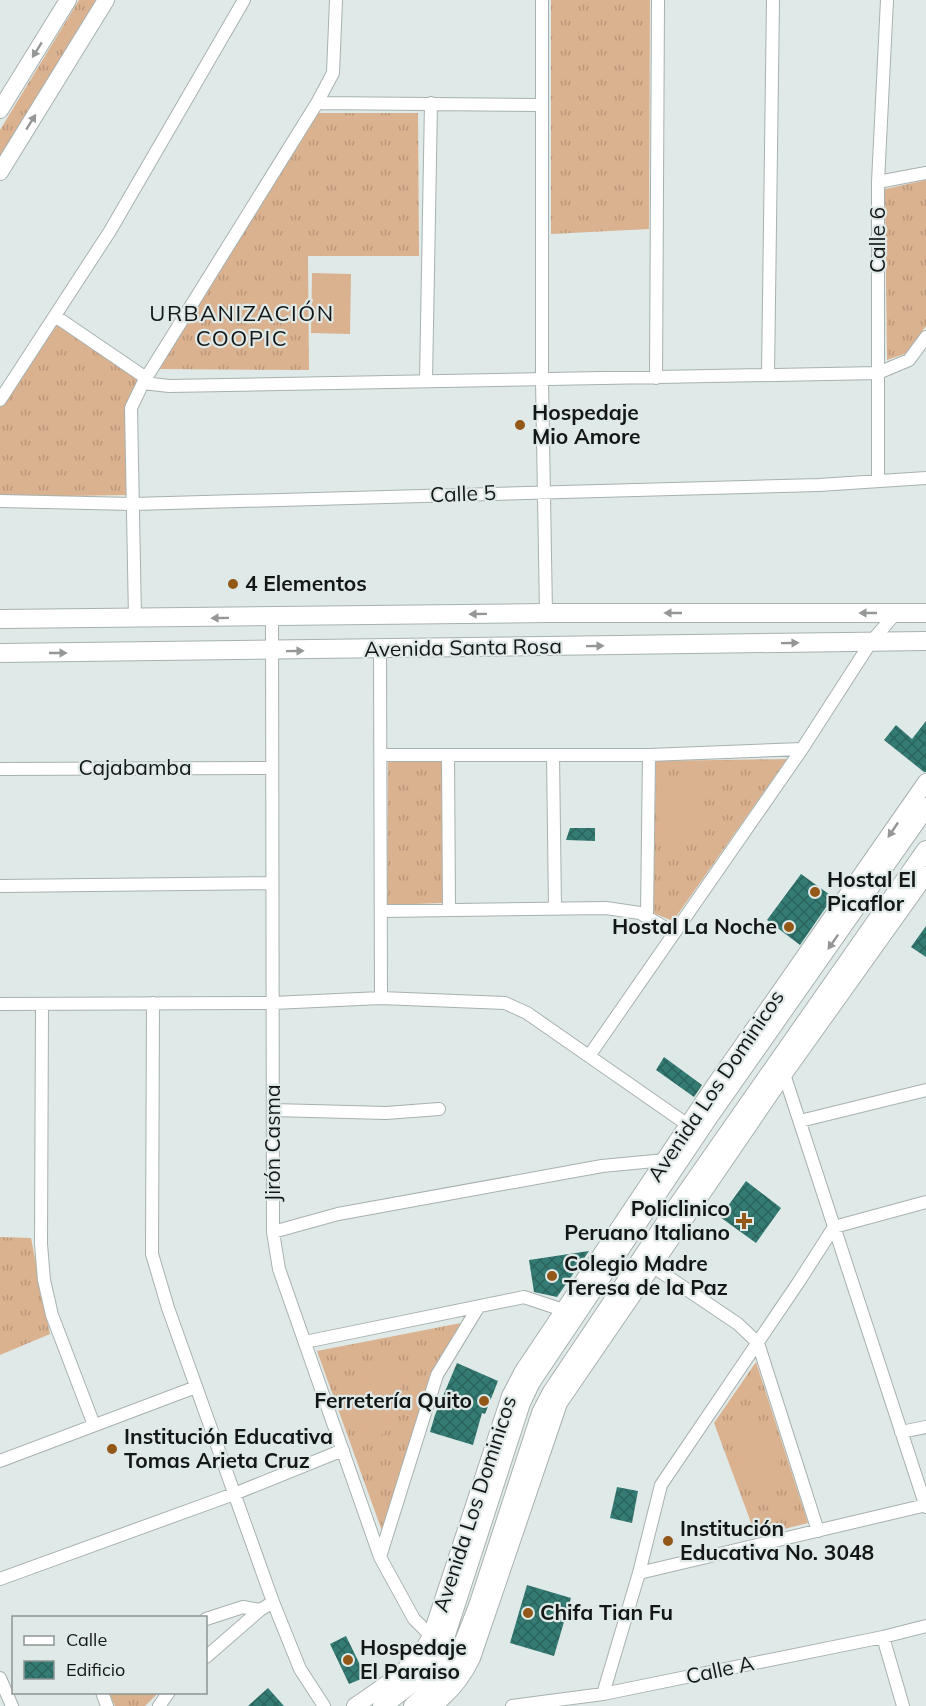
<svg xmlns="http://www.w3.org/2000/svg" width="926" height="1706" font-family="Mulish,sans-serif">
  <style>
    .grass { fill: url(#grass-tufts) }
    .pitch { fill: #dbb28f }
    .building { fill: url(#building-cross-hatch) }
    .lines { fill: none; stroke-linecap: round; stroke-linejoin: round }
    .minor-casing { stroke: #a7b1af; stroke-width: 14 }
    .tertiary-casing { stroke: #a7b1af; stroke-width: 18 }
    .secondary-casing { stroke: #a7b1af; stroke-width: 20 }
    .minor { stroke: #fff; stroke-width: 12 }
    .tertiary { stroke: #fff; stroke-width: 16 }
    .secondary { stroke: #fff; stroke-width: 18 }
    .oneway { fill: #959796 }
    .poi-dot { fill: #935817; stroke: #dfe9e8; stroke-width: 2 }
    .labels { text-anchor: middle; stroke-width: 4.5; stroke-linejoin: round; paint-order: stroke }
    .street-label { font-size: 21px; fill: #131716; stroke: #dfe9e8 }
    .poi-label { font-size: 21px; font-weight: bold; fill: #131716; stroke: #dfe9e8; text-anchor: start }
    .neighbourhood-label { font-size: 22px; letter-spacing: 1.5px; fill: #131716; stroke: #dfe9e8 }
  </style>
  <defs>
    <pattern id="grass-tufts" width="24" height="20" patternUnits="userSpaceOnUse" patternTransform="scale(1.5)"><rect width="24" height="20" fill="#dbb28f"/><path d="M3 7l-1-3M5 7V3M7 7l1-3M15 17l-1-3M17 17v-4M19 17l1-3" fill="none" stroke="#bb987b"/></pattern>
    <pattern id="building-cross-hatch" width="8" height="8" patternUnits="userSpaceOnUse" patternTransform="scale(1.5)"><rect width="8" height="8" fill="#337b73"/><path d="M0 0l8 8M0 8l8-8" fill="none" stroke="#2a645d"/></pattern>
  </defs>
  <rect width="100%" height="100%" fill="#dfe9e8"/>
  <path class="grass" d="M79,0H96L0,159V130Z
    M551,0H650L649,229L551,234Z
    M318,113H418L419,256H308L309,370L159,369Z
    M926,180V326L907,353L887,360L885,189Z
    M55,322L140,380L127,406L129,495L0,497V406Z
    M787,759L673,921L653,913L656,761Z
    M388,761H442V903L387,905Z
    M0,1237L31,1238L50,1334L0,1355Z
    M461,1323L433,1373L382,1531L317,1351Z
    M756,1362L808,1523L756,1536L714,1423Z
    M109,1693H158L145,1706H115Z"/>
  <path class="pitch" d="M312,273L351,274L350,334L311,333Z
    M658,779H700V844H659Z
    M370,1363L405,1375L384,1435L350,1422Z
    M765,1421L783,1478L748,1489L730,1432Z"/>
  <path class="building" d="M926,721V772H924L884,740L896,725L912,739Z
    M570,828H595V841L566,840Z
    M801,874L833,897L800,945L767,920Z
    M926,926V957L911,947Z
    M664,1057L702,1085L694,1097L656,1070Z
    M746,1181L781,1208L756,1243L720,1217Z
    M589,1251L557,1297L534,1292L529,1260Z
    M457,1363L498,1381L485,1414L482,1413L473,1445L430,1432L435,1415Z
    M617,1487L638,1491L632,1523L610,1518Z
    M527,1585L571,1598L554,1656L510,1643Z
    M346,1636L366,1677L349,1684L330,1644Z
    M268,1688L284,1706H248Z"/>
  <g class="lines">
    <g class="minor-casing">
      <path id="minor" d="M542,0V380L546,613
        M317,103L540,105
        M878,182L926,173
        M55,316L146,378
        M768,375L773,0
        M656,378L658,0
        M426,381L431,103
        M143,383L169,386L878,373L909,360L926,337
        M0,400L110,231L244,0
        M878,480V182L887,0
        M0,501L133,504L819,485L926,478
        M272,617L273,1232L279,1269L380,1557L414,1619L431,1636
        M135,618L131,408L143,383L317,103L333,73L336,0
        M380,649L381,998
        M381,755H649L802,749
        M448,755L449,910
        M553,755L555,908
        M0,769L271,768
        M0,886L272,883
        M381,911L606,908L640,913L674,933
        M647,917L649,755
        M153,1003L152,1254L168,1308L273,1602L300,1669L324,1706
        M0,1004L273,1003L381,998L505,1003L527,1013L688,1125
        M42,1004L41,1244L44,1280L52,1315L94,1425
        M589,1056L802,749L871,642L896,613
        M784,1074L926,1507
        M273,1110L386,1113L439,1109
        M800,1121L926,1090
        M273,1232L338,1214L602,1166L665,1160
        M652,1266L738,1324L758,1343L818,1531
        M305,1342L524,1297L563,1310
        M901,1432L926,1427
        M0,1461L196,1387
        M380,1557L437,1375L479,1306
        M639,1573L926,1505
        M0,1579L234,1494L343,1450
        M206,1619L243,1607L260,1610
        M883,1637L903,1706
        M206,1657L260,1610L273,1602
        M0,1678L12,1706
        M102,1692L107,1706
        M603,1694L639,1573L661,1485L798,1283L834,1227L926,1202
        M159,1706L169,1692
        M512,1706L603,1694L883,1637L926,1626"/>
    </g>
    <g class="tertiary-casing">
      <path id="tertiary" d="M0,110L68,0
        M0,172L106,0
        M355,1706C384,1686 414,1669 431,1636L510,1396L523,1371L714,1086L926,782
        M433,1706C450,1693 463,1677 472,1658L559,1403L784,1074L926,875"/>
    </g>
    <g class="secondary-casing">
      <path id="secondary" d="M0,619L546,613H926
        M0,653L926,641
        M382,1706L423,1675L442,1647L521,1403L531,1382L708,1118L926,807
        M413,1706L441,1682L461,1649L478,1606L541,1413L552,1392L666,1222L926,850"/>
    </g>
    <use href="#minor" class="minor"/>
    <use href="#tertiary" class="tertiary"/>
    <use href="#secondary" class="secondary"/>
  </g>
  <defs><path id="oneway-solid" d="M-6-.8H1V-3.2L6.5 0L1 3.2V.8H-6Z" transform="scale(1.5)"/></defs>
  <g class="oneway">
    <use href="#oneway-solid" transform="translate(37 50) rotate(122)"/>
    <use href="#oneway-solid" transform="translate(31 122) rotate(-58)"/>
    <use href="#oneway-solid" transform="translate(673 613) rotate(180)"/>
    <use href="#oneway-solid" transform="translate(868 613) rotate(180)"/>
    <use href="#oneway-solid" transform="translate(478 614) rotate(179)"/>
    <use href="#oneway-solid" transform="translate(220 618) rotate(179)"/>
    <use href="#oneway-solid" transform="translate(790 643) rotate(-1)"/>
    <use href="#oneway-solid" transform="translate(595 646) rotate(-1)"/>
    <use href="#oneway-solid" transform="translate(295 651) rotate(-1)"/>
    <use href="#oneway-solid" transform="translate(58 653)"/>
    <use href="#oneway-solid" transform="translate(893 830) rotate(124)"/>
    <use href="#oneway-solid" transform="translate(833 942) rotate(125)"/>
  </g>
  <g class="poi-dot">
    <circle cx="520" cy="425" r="6"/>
    <circle cx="233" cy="584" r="6"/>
    <circle cx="815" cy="892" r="6"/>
    <circle cx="789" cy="927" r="6"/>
    <path d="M741 1212h6v6h6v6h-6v6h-6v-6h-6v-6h6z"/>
    <circle cx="552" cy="1276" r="6"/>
    <circle cx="484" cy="1401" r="6"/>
    <circle cx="112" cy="1449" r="6"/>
    <circle cx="668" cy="1541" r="6"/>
    <circle cx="528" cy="1613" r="6"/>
    <circle cx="348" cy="1660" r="6"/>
  </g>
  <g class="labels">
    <g class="street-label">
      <text transform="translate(878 240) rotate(-90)" y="7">Calle 6</text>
      <text transform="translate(463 494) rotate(-2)" y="7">Calle 5</text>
      <text transform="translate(463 648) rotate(-1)" y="7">Avenida Santa Rosa</text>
      <text x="135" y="775">Cajabamba</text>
      <text transform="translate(716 1086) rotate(-56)" y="7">Avenida Los Dominicos</text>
      <text transform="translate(273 1143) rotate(-90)" y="7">Jirón Casma</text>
      <text transform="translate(475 1504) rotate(-72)" y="7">Avenida Los Dominicos</text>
      <text transform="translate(720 1670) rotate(-12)" y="7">Calle A</text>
    </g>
    <g class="poi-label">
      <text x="532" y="420">Hospedaje<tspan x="532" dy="24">Mio Amore</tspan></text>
      <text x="245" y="591">4 Elementos</text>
      <text x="827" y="887">Hostal El<tspan x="827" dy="24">Picaflor</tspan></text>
      <text x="777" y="934" text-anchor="end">Hostal La Noche</text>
      <text x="730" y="1216" text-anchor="end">Policlinico<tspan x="730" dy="24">Peruano Italiano</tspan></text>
      <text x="564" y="1271">Colegio Madre<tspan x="564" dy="24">Teresa de la Paz</tspan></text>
      <text x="472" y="1408" text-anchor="end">Ferretería Quito</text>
      <text x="124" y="1444">Institución Educativa<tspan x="124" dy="24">Tomas Arieta Cruz</tspan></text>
      <text x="680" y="1536">Institución<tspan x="680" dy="24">Educativa No. 3048</tspan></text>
      <text x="540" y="1620">Chifa Tian Fu</text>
      <text x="360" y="1655">Hospedaje<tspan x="360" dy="24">El Paraiso</tspan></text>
    </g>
    <g class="neighbourhood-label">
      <text x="242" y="321">URBANIZACIÓN<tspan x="242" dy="25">COOPIC</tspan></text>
    </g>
  </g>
  <rect x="12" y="1616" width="195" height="78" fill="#dfe9e8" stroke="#8d9594" stroke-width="1.5"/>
  <rect x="24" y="1636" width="30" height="9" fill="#ffffff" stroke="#8d9594" stroke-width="1.5"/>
  <text x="66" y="1646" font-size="18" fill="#131716">Calle</text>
  <rect x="24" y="1661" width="30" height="18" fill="url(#building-cross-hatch)" stroke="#8d9594" stroke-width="1.5"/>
  <text x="66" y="1676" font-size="18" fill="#131716">Edificio</text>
</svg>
